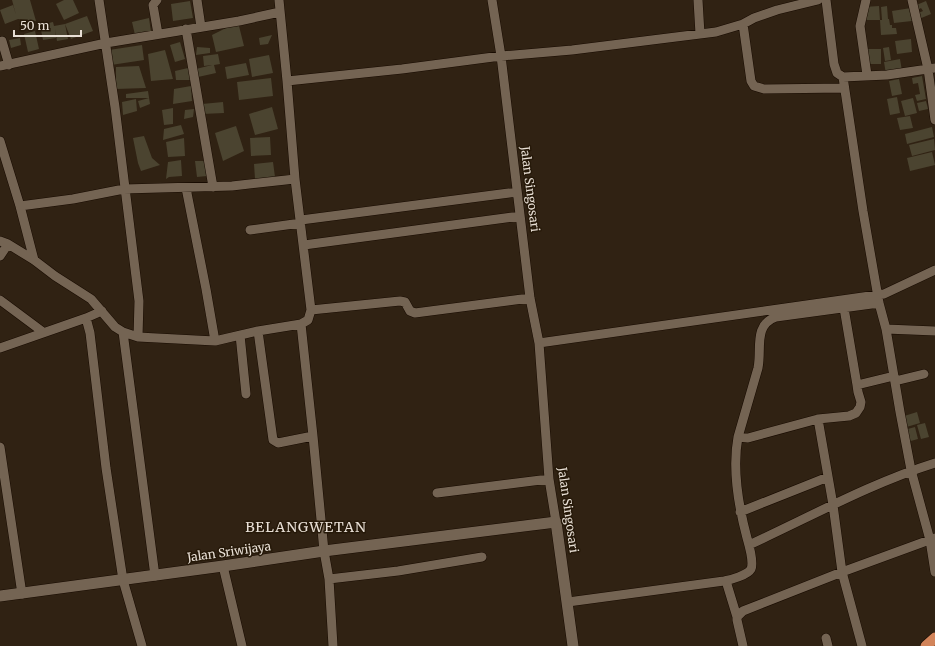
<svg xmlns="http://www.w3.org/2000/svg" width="935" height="646" font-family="Merriweather,serif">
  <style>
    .building { fill: #4b4430 }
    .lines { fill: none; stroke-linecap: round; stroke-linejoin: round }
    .minor-casing { stroke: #180b01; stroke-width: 10 }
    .tertiary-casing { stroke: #180b01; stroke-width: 12 }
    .trunk-casing { stroke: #180b01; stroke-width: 12 }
    .minor { stroke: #746453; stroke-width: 9 }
    .tertiary { stroke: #746453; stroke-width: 11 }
    .trunk { stroke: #d2845a; stroke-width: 11 }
    .labels { text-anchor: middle; stroke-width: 3; stroke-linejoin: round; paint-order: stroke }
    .street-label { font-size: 12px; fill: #e8dfd5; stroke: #261909 }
    .quarter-label { font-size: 14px; letter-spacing: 1px; fill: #e8dfd5; stroke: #261909 }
  </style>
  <rect width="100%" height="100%" fill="#302213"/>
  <path class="building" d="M12,0H30L36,21L18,19L5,24L0,10L13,5L16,15Z
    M64,0H73L79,13L64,20L56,4Z
    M190,1L193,18L173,21L171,4Z
    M926,1L931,14L919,19L916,14L923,11L921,8L916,11L914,6Z
    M879,6L880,20H865L864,7Z
    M887,6L888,19H889L890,25H892V28H896L897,34L881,35L880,20H882L881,7Z
    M911,8L912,21L894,23L892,11Z
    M87,16L93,31L71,39L65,24Z
    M149,18L151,32L135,35L132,22Z
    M53,22L54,26L65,24L68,39L57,41L55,29L56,38L43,40L40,25Z
    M238,22L244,46L216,52L212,35Z
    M35,31L39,49L28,52L24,34Z
    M272,35L268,44L260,45L259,38Z
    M20,38L21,45L11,48L9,40Z
    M911,39L912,52L897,54L895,41Z
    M180,42L185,59L175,62L170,45Z
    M142,45L144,60L111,65L109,50Z
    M197,47L210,48V53L196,55Z
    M889,47L891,60L885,61L883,48Z
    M868,49H881V64H868Z
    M165,50L173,79L151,81L148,54Z
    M218,54L220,64L214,65L216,73L198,77L196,69L212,65L204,66L203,56Z
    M269,55L273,73L252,77L249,59Z
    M900,59L902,71L886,74L884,62Z
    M246,63L249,75L227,79L225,67Z
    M139,66L146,88L116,89V67Z
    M188,68L191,80H176L175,71Z
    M922,76L926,99L917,101L915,95L920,94L918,83L913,84L912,78Z
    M271,78L273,96L239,100L237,82Z
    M899,79L902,94L892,96L889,81Z
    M191,86L192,101L173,104L174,89Z
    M148,91L150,104L140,108L138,101L149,98H126V94Z
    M897,97L900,113L890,115L887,99Z
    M913,98L917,113L905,116L901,101Z
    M136,99L137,111L123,115L122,102Z
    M926,101L928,109L919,111L917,103Z
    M223,102L224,113L202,114V104Z
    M272,107L278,129L255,135L249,114Z
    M173,108V124L164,125L162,110Z
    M194,109L193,117L184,119L185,110Z
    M910,116L913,128L900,130L897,118Z
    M181,125L184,134L163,140L164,129Z
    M236,126L244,151L223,161L215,133Z
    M932,127L934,137L907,144L905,134Z
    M144,136L152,158L160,165L141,171L138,163L133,138Z
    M270,137L271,155L251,156L250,138Z
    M184,138L185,156L168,157L166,142Z
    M934,139L935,150L912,156L909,145Z
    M932,152L935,165L910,171L907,158Z
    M181,160L182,176L169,177L166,179L168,162Z
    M195,161H204L207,176L197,177Z
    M273,162L275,177L255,179L254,164Z
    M917,412L920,423L903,428L901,417Z
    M925,423L929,437L921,439L917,425Z
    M915,427L918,439L907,442L904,430Z"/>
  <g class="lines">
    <g class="minor-casing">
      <path id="minor" d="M99,0L115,107L139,301L138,337
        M157,0L153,5L158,34
        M197,0L201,27
        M279,0L287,81L295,179L311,310L308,320L301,324L313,436L324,551L329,579L333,646
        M492,0L501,56L530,298L539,343L549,479L556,522
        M698,0L700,34
        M826,0L834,64L837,73L843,77L863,211L879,303L886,329L900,412L911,470L930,540L935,572
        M866,0L860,26L867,75
        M912,0L928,69L935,120
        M743,24L751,81L754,86L764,89L844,88
        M186,29L213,187
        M2,41L9,65
        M0,66L106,43L239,21L280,12
        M843,77L887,75L935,68
        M287,81L402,69L501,56L572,50L716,32L743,24L754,18L777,10L818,0
        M0,141L20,206L34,260
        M186,188L206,289L215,341
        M20,206L73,199L124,189L232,186L295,179
        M301,220L517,192
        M250,230L301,223
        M0,241L8,244L34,260L55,276L91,299L115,327L123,332L138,337L215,341L258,331L301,324
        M304,245L520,216
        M0,256L8,244
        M0,300L43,332
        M844,308L857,385
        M311,310L400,301L405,302L410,311L415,313L530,298
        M102,311L86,318L90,333L106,468L123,580L142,646
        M886,329L935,331
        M258,331L273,440L278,443L313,436
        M123,332L155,576
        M240,335L246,394
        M539,343L884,294L935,270
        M0,348L86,318
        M895,381L924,374
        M818,419L833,505L842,572L862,646
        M738,437L758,368C762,349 753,325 776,317L879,303
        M0,447L22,594
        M437,493L549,479
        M740,512L828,477
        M749,545C810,517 871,483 935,463
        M223,566L242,646
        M329,579L398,571L482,557
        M726,581L737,617
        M568,602L724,581C730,580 748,575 751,569C754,562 749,545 747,538C739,508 732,469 738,437L748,438L818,419L849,416L856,413L860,407L861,402L858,392L857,385L894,376
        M826,638L828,646
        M743,646L737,620V617L743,611L842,572L935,538"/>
    </g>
    <g class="tertiary-casing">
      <path id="tertiary" d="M0,596L223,566L324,551L556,522L573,646"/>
    </g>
    <g class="trunk-casing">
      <path id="trunk" d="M926,646L935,638"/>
    </g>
    <use href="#minor" class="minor"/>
    <use href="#tertiary" class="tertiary"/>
    <use href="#trunk" class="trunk"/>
  </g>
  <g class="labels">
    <g class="street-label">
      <text transform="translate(530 189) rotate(83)" y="4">Jalan Singosari</text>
      <text transform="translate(568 510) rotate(82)" y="4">Jalan Singosari</text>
      <text transform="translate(229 552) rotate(-8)" y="4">Jalan Sriwijaya</text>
    </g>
    <g class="quarter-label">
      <text x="306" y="532">BELANGWETAN</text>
    </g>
  </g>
  <path d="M14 30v6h67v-6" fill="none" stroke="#e8dfd5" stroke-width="2"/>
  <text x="20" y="30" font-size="12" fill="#e8dfd5" stroke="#261909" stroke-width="3" paint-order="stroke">50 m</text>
</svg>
